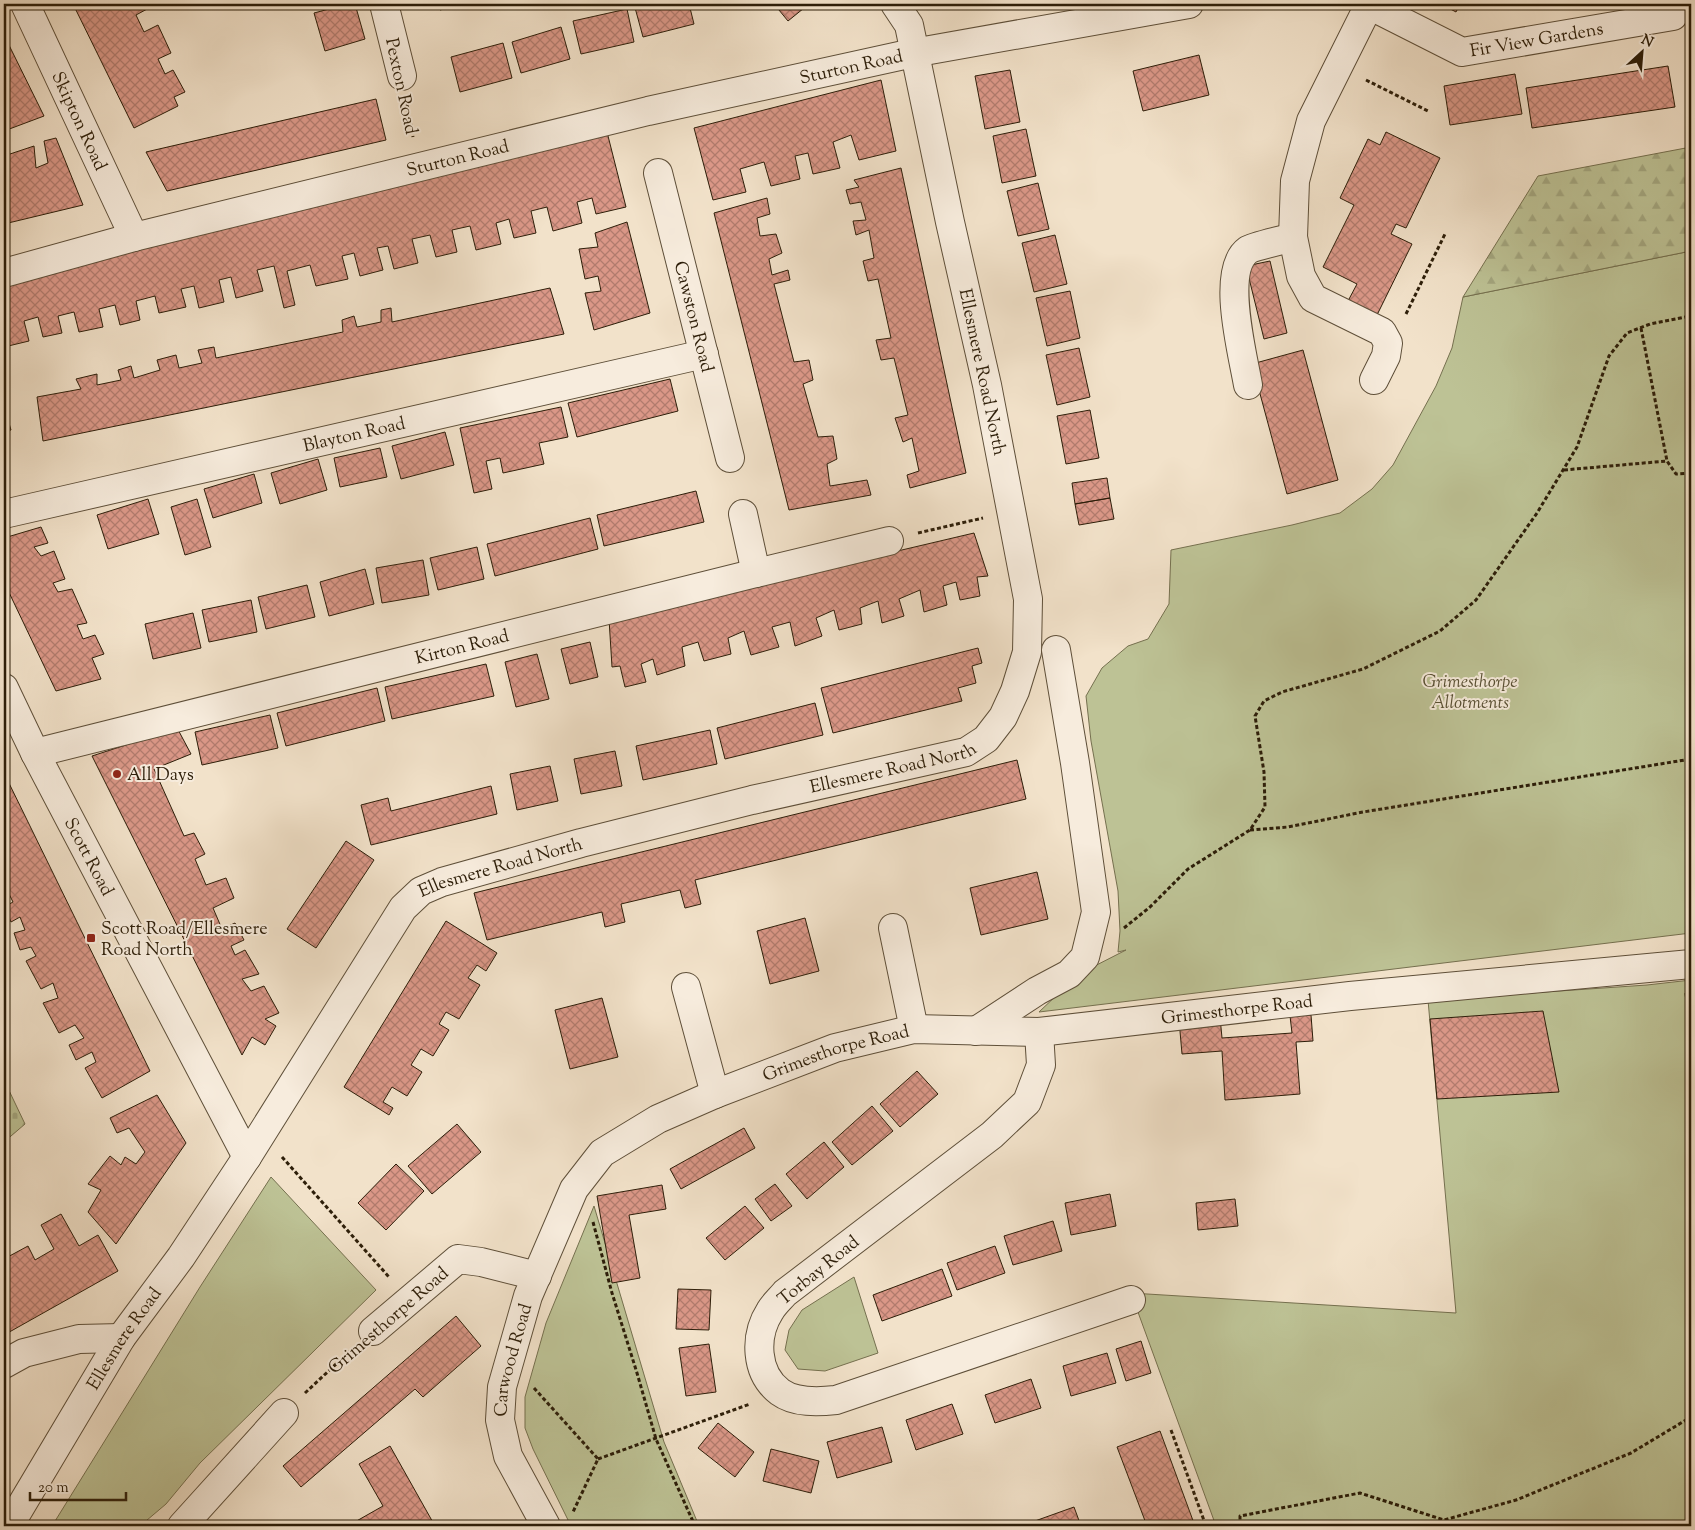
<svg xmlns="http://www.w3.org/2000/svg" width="1695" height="1530" font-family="'Sorts Mill Goudy',serif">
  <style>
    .green { fill: #bdc295; stroke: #75704f }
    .forest { fill: url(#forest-firs); stroke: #75704f }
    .cemetery { fill: url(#cemetery-stones); stroke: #75704f }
    .building { fill: url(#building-cross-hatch); stroke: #2d1e09 }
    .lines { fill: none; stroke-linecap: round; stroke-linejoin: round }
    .minor-casing { stroke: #5e4f39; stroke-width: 30 }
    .path { stroke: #2d1e09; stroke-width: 3; stroke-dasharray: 4 2.5; stroke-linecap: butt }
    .minor { stroke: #f7ecdd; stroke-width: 28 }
    .poi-dot { fill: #8f2418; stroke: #f7ecdd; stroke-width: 2 }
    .labels { text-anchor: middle; stroke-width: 4; stroke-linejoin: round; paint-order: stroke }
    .street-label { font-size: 18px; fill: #2d1e09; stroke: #f7ecdd }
    .park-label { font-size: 18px; font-style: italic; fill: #584f33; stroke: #f7ecdd }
    .poi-label { font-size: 18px; fill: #2d1e09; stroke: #f7ecdd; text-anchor: start }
  </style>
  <defs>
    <pattern id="forest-firs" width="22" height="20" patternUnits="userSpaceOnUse" patternTransform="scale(1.25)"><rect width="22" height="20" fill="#bdc295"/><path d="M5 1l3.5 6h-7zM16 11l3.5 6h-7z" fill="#a3a67f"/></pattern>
    <pattern id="cemetery-stones" width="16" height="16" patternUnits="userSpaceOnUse" patternTransform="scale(1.25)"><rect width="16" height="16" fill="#bdc295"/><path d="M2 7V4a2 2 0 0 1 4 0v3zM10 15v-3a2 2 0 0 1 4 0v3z" fill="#a3a67f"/></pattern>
    <pattern id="building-cross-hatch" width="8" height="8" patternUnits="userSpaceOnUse" patternTransform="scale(1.25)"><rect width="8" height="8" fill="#da9787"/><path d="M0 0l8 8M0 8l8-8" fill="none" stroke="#b17b6d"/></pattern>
  </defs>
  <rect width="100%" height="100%" fill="#f2e2ca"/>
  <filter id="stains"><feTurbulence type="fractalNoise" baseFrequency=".004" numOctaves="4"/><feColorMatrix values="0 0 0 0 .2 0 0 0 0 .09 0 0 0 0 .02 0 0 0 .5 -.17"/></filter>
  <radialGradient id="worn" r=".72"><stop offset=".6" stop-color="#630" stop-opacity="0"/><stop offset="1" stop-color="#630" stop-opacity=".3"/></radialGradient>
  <path class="green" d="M1691,251V933L1039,1012L1079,974L1126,950L1118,952L1120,931L1118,891L1091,741L1086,696L1102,668L1128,646L1148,639L1169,604L1171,550L1292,525L1340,513L1372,489L1393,465L1436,386L1452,348L1463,297Z
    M1691,980V1526H1216L1131,1293L1456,1313L1428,1000L1647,985Z
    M271,1177L376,1290L200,1463L166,1504L140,1526H52L200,1287Z
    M594,1206L664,1442L699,1526H571L533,1449L525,1428V1397L546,1323Z
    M854,1277L878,1353L825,1371L798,1369L785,1350L789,1330L802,1310Z"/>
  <path class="forest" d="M1691,147V251L1463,297L1538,176Z"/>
  <path class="cemetery" d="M4,1080L25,1124L4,1142Z"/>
  <path class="building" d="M73,4H147L149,8L136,15L144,32L158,25L171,53L158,59L165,74L173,70L185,92L174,97L178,106L134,128Z
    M303,4H319L304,8Z
    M348,4H355L365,39L325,51L314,13Z
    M438,4H463L440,10Z
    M634,4H689L694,24L643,37Z
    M774,4H809L788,21Z
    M1441,4H1460L1456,12Z
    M627,9L634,42L581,54L573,21Z
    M561,27L570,59L521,73L512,42Z
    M4,35L44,116L4,131Z
    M503,43L512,78L460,92L451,57Z
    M1199,55L1209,95L1143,111L1133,71Z
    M1668,66L1675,107L1532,128L1526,88Z
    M1010,70L1020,122L985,129L975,76Z
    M1515,74L1522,114L1450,125L1444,86Z
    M881,80L896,151L859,160L851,135L833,142L840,168L813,174L808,153L795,156L800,179L771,186L764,162L740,169L746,192L713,200L694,128Z
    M376,99L386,140L167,191L146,152Z
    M1026,129L1036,176L1002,183L993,136Z
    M607,132L626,207L596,214L592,198L577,202L582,223L553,231L547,207L531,211L536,233L514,238L509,219L496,223L501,244L476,250L470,226L452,230L457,252L436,257L430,235L412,239L418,263L394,269L388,246L377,248L383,270L360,276L354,253L342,256L348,279L316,286L310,265L287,271L295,305L284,308L274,266L257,270L263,291L236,298L231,277L219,280L224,302L199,308L194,286L181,289L186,307L159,313L155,296L136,301L140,320L120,325L115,305L99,309L103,327L79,332L74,312L58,316L62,333L43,337L38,317L24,321L29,341L4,347V280Z
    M1386,132L1440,158L1406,228L1396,224L1391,234L1412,244L1377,315L1348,301L1357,284L1323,267L1354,205L1340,198L1368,139L1380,145Z
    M56,138L83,205L4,224V156L34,146L36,168L48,163L44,141Z
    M901,168L966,473L910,488L907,475L919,471L912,438L903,442L895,418L908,415L894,358L881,360L876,340L891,338L878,279L868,281L863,261L874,258L869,230L856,235L853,221L866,220L861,202L850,204L846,190L859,187L854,180Z
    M1038,183L1049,229L1018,236L1007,191Z
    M767,198L770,214L757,218L760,236L776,234L782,253L769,259L772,275L788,270L790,280L774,284L794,362L809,360L813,380L803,384L818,437L833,436L837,459L827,464L830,486L867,480L871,495L789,510L714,213Z
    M627,222L650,313L594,330L585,293L601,291L598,276L585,279L579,249L598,247L595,233Z
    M1055,235L1067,284L1034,292L1022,243Z
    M1270,261L1287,333L1264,339L1246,266Z
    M550,288L564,334L43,441L37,397L81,389L76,379L97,374V385L121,380L118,370L131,366L134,378L160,370L157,360L176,355L179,368L202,363L198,350L214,347L216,358L343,332L342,320L354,316L357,327L381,322V310L391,308L392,322Z
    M1070,291L1080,338L1047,346L1036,298Z
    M1079,348L1090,397L1057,405L1046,355Z
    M1303,350L1338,480L1287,494L1252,364Z
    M670,379L678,411L577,437L568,403Z
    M4,406L11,430L4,432Z
    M561,407L568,437L539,443L544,464L503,473L500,458L486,461L492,489L474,493L460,428Z
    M1090,410L1099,458L1066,464L1057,416Z
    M445,432L454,465L401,479L392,446Z
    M380,448L387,477L340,487L334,458Z
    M318,459L327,490L280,504L271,473Z
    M254,474L262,503L213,518L204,489Z
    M1107,478L1110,498L1075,504L1072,483Z
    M696,491L704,522L604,546L597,515Z
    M1110,498L1114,519L1079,525L1075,504Z
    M148,499L159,534L108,549L97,515Z
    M197,499L211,547L185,555L171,507Z
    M590,518L598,549L495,576L487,544Z
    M41,527L48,543L34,547L41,556L54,551L65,579L53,583L58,592L72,589L87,623L77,625L83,639L95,635L104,654L92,658L101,679L56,691L4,582V538Z
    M974,533L988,576L977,577L980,596L960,600L956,582L943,586L947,605L924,612L920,590L899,599L904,616L882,623L878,601L860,608L862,624L839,630L834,610L816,618L822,636L795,646L790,622L772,627L779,647L751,655L744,631L728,638L731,654L704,661L698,642L682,647L685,666L657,675L653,659L641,664L646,682L625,687L620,666L612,667L609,619Z
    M477,547L484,579L438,590L430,558Z
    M423,560L429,595L382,603L376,568Z
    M365,569L374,604L329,616L320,582Z
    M307,585L315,617L266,629L258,597Z
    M251,600L257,632L209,642L202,610Z
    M193,613L201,648L153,659L145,624Z
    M590,642L598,677L570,684L561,649Z
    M978,648L982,663L972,666L976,683L958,688L962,701L833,733L821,688Z
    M537,654L549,699L516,707L505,662Z
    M486,664L494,696L392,719L385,687Z
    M377,688L385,721L286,746L277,713Z
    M815,703L823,735L725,759L717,728Z
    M270,715L278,748L202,765L195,732Z
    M175,724L191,754L154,769L184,836L194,833L205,854L195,859L206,885L226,878L234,898L213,908L222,929L235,923L244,940L231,946L235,955L245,950L259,974L242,979L251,991L264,986L279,1013L265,1019L276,1026L265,1045L252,1037L242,1055L92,756L135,742Z
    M710,730L717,764L643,780L636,746Z
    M615,751L622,786L581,794L574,759Z
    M1017,760L1026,799L695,880L701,904L685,908L680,890L621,904L625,922L605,927L602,912L487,940L474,893Z
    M550,766L558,801L517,810L510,774Z
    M4,773L150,1071L102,1098L85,1068L96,1062L92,1052L76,1060L69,1045L84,1038L75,1025L59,1033L43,1003L58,998L53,983L41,989L26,961L36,956L31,947L20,950L14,933L25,930L20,917L11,922L4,907L13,902L7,890L4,891Z
    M491,786L497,814L371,845L361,805L388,798L391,811Z
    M346,841L374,860L316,948L287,929Z
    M1037,872L1048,919L981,935L970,888Z
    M805,918L819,971L770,984L757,931Z
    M446,921L497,953L486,971L477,965L468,978L480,985L459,1019L446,1012L439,1024L449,1030L433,1056L421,1049L411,1065L422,1072L407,1096L392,1087L383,1102L393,1108L389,1115L344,1087Z
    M602,998L618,1057L570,1069L555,1010Z
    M1543,1011L1559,1092L1437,1099L1430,1019Z
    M1311,1015L1313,1041L1296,1042L1300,1094L1225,1100L1222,1051L1182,1054L1179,1020L1220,1017L1222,1038L1292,1033L1290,1016Z
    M917,1071L938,1094L900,1127L880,1104Z
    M157,1095L186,1143L116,1244L88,1212L101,1190L88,1184L110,1156L121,1165L125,1157L136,1164L145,1152L129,1128L117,1133L110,1118Z
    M872,1106L893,1131L852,1165L832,1142Z
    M457,1124L481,1152L432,1194L408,1166Z
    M744,1128L755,1148L681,1189L670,1169Z
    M824,1142L844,1167L807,1199L786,1174Z
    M396,1164L424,1191L386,1230L358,1203Z
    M775,1184L792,1206L771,1221L755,1199Z
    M662,1185L666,1209L629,1215L640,1278L612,1283L597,1196Z
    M1110,1194L1116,1226L1071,1235L1065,1203Z
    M1235,1199L1238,1226L1198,1230L1196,1203Z
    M745,1206L764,1228L725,1260L706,1238Z
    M61,1214L79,1246L98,1235L118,1271L4,1335V1259L28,1246L35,1260L54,1249L41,1225Z
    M1053,1221L1062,1251L1013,1265L1004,1236Z
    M995,1246L1005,1273L957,1290L947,1263Z
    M942,1269L952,1296L882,1321L873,1295Z
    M678,1289L711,1290L709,1330L676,1329Z
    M456,1316L481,1346L423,1397L415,1389L301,1487L283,1466Z
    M1141,1341L1151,1373L1126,1381L1116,1349Z
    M709,1344L716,1392L686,1396L679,1348Z
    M1107,1353L1116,1383L1071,1396L1063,1366Z
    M1031,1379L1041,1408L995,1423L985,1395Z
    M952,1404L963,1434L916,1450L906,1420Z
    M718,1423L754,1452L735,1477L698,1448Z
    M882,1427L892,1462L837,1478L827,1442Z
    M1160,1431L1195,1526H1147L1117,1447Z
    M390,1446L435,1526H355L353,1523L383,1506L359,1464Z
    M771,1449L819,1461L811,1493L763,1481Z
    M1074,1507L1081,1526H1021Z"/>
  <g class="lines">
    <g class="minor-casing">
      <g id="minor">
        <path id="s1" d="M25,4L134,237"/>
        <path d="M384,4L402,76"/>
        <path id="s2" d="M1367,4L1462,52L1673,16L1671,4"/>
        <path d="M1369,5L1311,121L1295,181L1293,237L1301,276L1313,298L1382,332L1388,343L1386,356L1374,380"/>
        <path id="s3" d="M658,173L730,458"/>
        <path id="s4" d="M4,273L134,237L648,111L913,53L1189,4"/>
        <path d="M1248,385C1243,355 1220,270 1248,250C1254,246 1284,240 1293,237"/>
        <path id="s5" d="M4,514L704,354"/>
        <path d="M743,514L756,573"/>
        <path id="s6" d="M4,688L35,753L247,1157"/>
        <path id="s7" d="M35,753L756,573L889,541"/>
        <path d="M893,928L914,1029"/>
        <path d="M686,987L715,1094"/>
        <path d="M976,1031L1037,991L1069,974L1085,957L1096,912L1075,763L1056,650"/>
        <path d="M1039,1032L1041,1065L1027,1102L992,1135L785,1293C780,1299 774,1304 770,1311C754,1336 755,1373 780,1392C795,1403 818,1402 836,1400L1131,1300"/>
        <path d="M373,1331L458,1259L481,1262L537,1276"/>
        <path d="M4,1364L24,1353L79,1339L121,1338"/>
        <path id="s8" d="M9,1526L121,1338L181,1257L247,1157L403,908L421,891L442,882L581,843L752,800L966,752L986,739L1003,717L1015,691L1027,652L1028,599L987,385L950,222L909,25L895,4"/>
        <path d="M182,1526L284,1413"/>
        <path id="s9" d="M546,1526L508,1456L500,1420L502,1387L528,1296L574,1189L602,1153L658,1119L715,1094L835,1048L914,1029L1039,1032L1350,996L1691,964"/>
      </g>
    </g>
    <path class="path" d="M1366,80L1428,111
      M407,104L413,137
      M1406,314L1445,234
      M1641,328L1667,461
      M1564,470L1667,461L1676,474L1691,473
      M918,533L983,518
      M1250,830L1288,827L1363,812L1691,759
      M1124,928L1150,907L1188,869L1250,830L1265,807L1264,772L1255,716L1264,701L1282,692L1363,669L1440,631L1476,600L1537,513L1577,447L1609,356L1627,333L1650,324L1691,316
      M1686,993L1691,1037
      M282,1157L389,1277
      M593,1222L612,1293L637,1373L656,1439L695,1526
      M534,1388L598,1459L573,1512
      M305,1393L350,1351
      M1171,1430L1206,1526
      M598,1459L750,1404
      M1240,1526V1516L1360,1493L1444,1520L1516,1500L1631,1453L1691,1417"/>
    <use href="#minor" class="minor"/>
  </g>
  <g class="poi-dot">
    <circle cx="117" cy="774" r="5"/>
    <rect x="86" y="933" width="10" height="10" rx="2.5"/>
  </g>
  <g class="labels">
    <g class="street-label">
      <text dy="6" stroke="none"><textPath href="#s2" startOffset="182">Fir View Gardens</textPath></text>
      <text dy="6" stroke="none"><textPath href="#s4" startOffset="872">Sturton Road</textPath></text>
      <text transform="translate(402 86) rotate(78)" y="6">Pexton Road</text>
      <text dy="6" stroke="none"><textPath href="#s1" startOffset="129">Skipton Road</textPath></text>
      <text dy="6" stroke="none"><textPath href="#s4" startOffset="468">Sturton Road</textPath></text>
      <text dy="6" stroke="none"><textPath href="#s3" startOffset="148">Cawston Road</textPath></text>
      <text transform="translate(983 372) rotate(78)" y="6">Ellesmere Road North</text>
      <text dy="6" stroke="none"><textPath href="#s5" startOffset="359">Blayton Road</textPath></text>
      <text dy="6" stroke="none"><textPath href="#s7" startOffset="440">Kirton Road</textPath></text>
      <text dy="6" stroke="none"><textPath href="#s8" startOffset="1246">Ellesmere Road North</textPath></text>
      <text dy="6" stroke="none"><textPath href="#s6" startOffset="189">Scott Road</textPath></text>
      <text dy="6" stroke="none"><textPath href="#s8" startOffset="841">Ellesmere Road North</textPath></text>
      <text dy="6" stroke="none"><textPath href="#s9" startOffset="1068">Grimesthorpe Road</textPath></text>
      <text dy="6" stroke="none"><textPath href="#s9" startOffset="662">Grimesthorpe Road</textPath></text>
      <text transform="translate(818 1270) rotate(-39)" y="6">Torbay Road</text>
      <text transform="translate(388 1320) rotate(-41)" y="6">Grimesthorpe Road</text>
      <text dy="6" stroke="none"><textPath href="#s8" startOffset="220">Ellesmere Road</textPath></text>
      <text dy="6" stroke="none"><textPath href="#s9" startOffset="178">Carwood Road</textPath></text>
    </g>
    <g class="park-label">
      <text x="1470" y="687">Grimesthorpe<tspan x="1470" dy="21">Allotments</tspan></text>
    </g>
    <g class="poi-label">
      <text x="127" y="780">All Days</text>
      <text x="101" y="934">Scott Road/Ellesmere<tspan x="101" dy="21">Road North</tspan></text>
    </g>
  </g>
  <rect width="1695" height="1530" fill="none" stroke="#f2e2ca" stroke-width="20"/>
  <rect x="5" y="5" width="1685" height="1520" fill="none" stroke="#2d1e09" stroke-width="2.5"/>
  <rect x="10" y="10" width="1675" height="1510" fill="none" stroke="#2d1e09"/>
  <g transform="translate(1642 52) rotate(26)" stroke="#f7ecdd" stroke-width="4" paint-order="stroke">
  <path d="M0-4L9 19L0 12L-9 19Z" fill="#2d1e09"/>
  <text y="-8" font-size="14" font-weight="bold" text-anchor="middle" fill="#2d1e09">N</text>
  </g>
  <path d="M30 1492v8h96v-8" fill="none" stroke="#2d1e09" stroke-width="2.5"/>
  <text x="38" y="1492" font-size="15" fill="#2d1e09" stroke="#f7ecdd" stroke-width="4" paint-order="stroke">20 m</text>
  <rect width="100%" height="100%" filter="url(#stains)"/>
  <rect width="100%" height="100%" fill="url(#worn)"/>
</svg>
